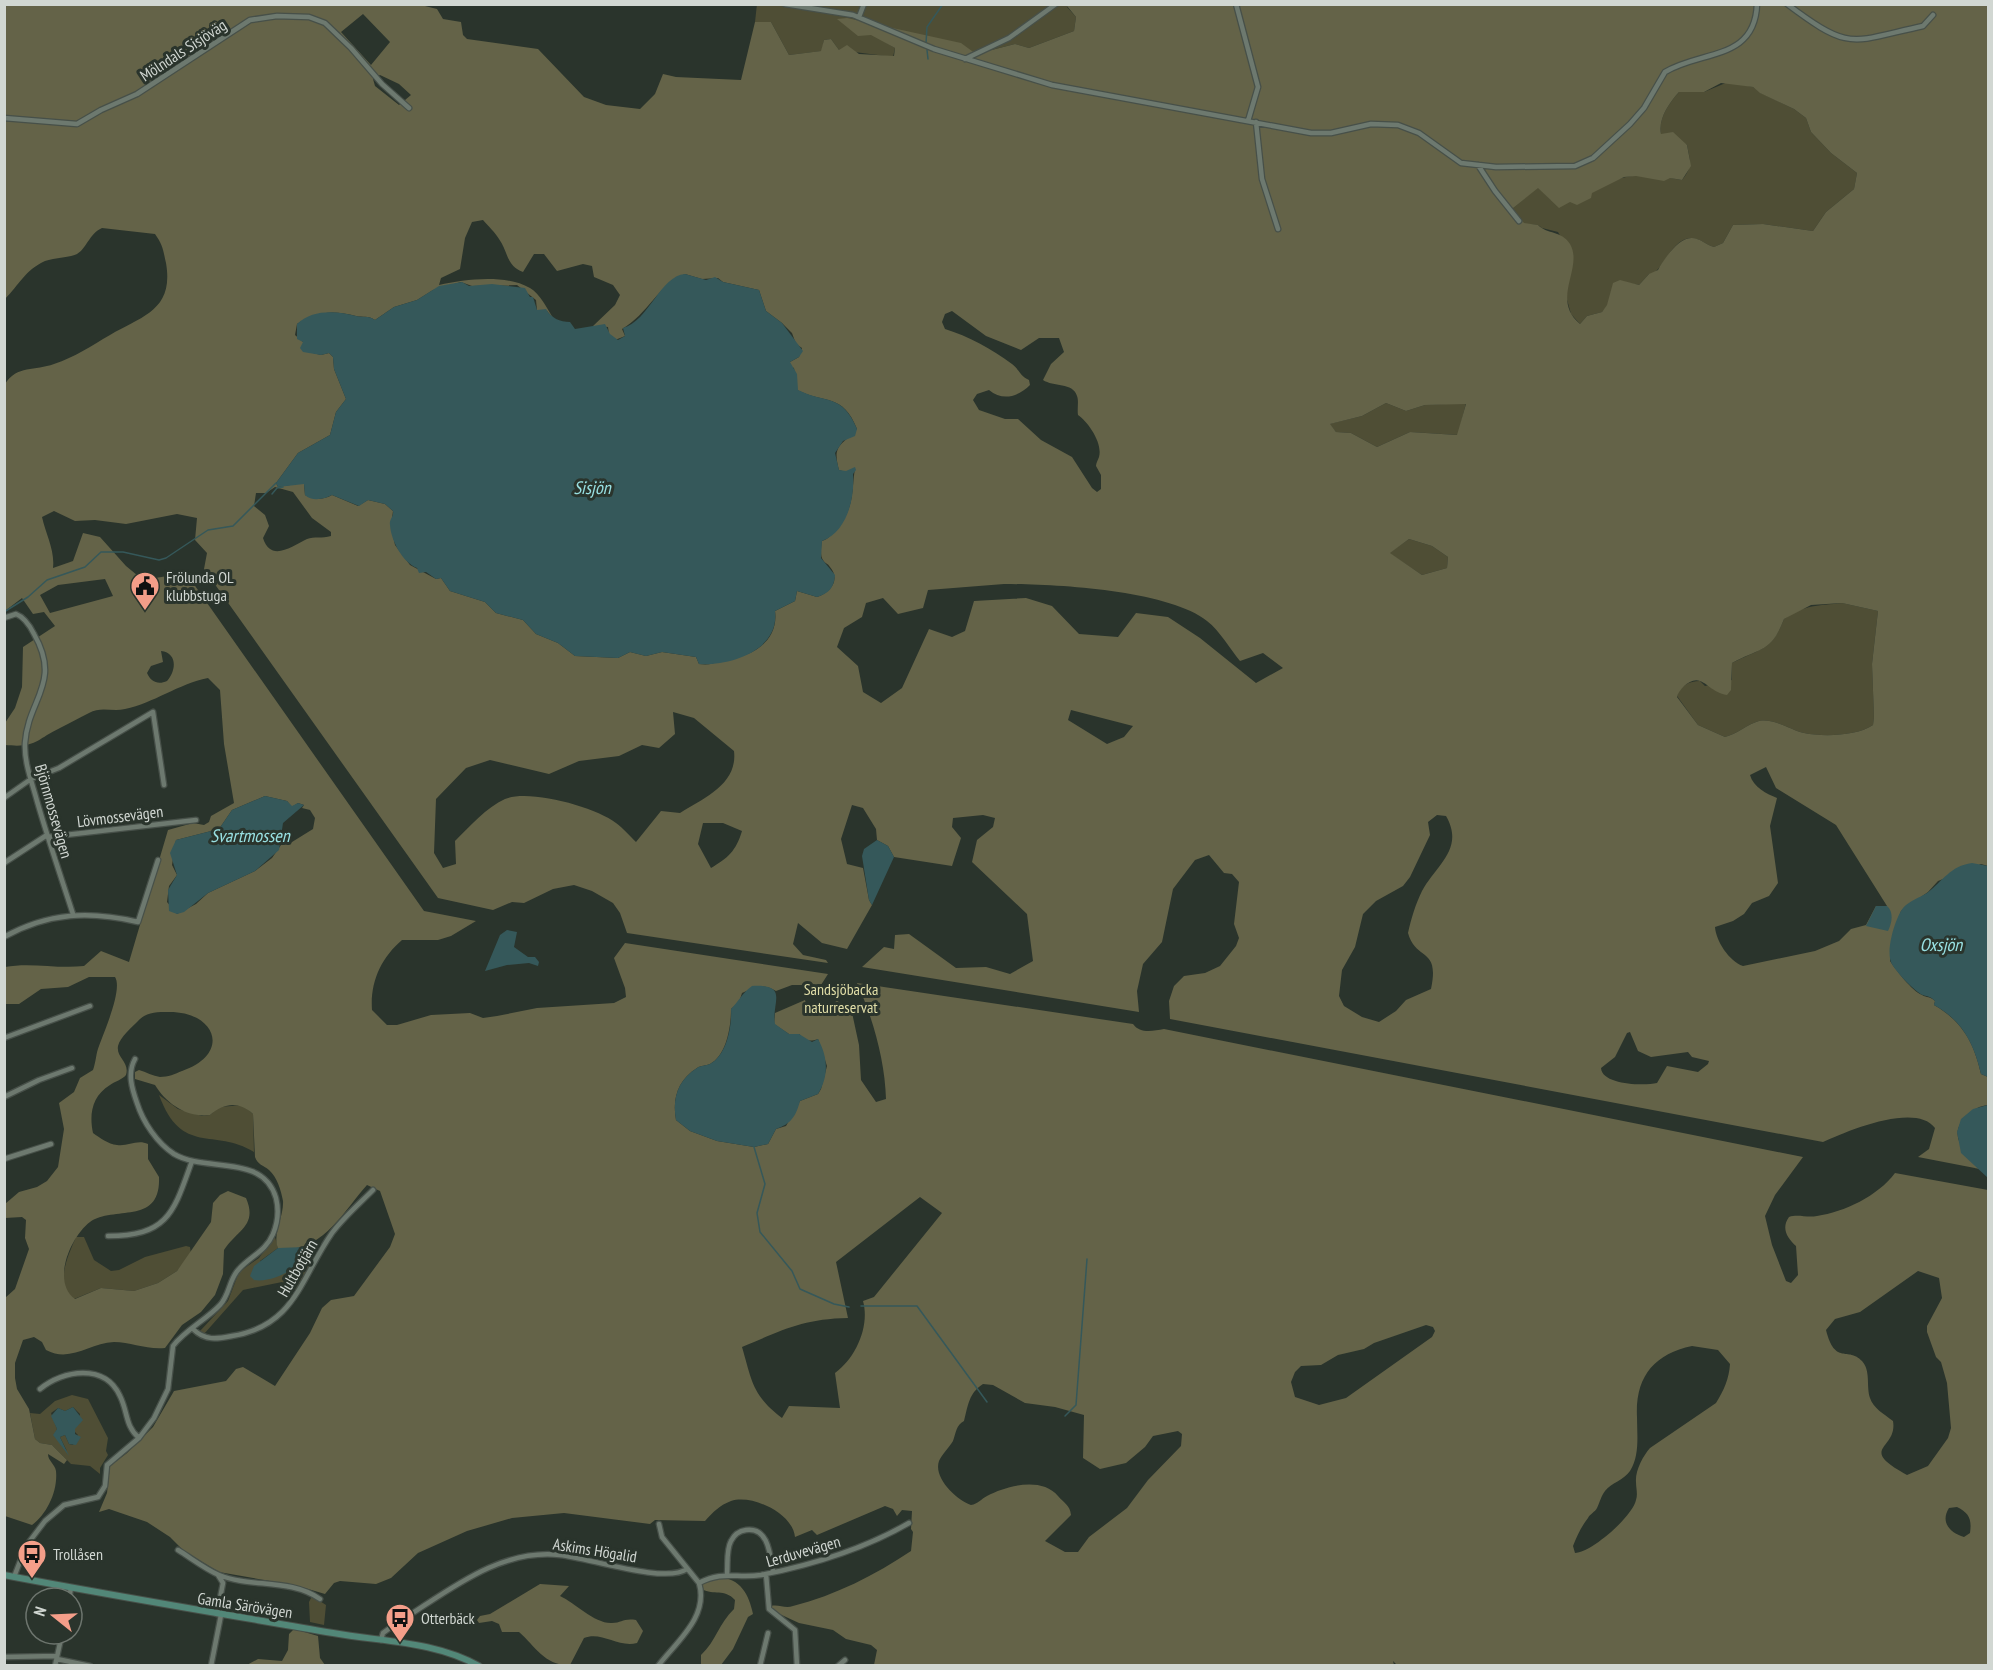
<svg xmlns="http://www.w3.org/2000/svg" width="1993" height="1670" font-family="'PT Sans Narrow',sans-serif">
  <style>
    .green { fill: #4f4e35; fill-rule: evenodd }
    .forest { fill: #646348; fill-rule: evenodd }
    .water { fill: #35585a }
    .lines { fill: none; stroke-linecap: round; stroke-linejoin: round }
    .stream { stroke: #35585a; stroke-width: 1.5 }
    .street-casing { stroke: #475049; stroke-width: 7 }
    .secondary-casing { stroke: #475049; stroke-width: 8 }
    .street { stroke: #6d796f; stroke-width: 4.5 }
    .secondary { stroke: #528778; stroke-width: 6 }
    .labels { text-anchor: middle; stroke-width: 6; stroke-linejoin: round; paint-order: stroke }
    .street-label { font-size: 16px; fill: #d1d7d2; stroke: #2a342c }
    .poi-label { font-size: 16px; fill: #d1d7d2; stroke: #2a342c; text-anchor: start }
    .park-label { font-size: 16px; fill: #e1dea8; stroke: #2a342c }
    .water-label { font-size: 18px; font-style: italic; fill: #98e0e2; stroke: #2a342c }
  </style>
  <rect width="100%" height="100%" fill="#2a342c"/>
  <path class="green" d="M757,4H1070L1067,7L1076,17L1074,31L1029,48L1015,44L976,54L847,19L895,48L893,57L839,50L831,39L824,40L822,51L789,55L771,22H755Z
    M1728,82L1753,87L1761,93L1794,109L1806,118L1811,132L1831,153L1857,173L1854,189L1826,212L1813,231L1763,224L1733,225L1723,243L1714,247C1706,245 1700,238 1691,238C1674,238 1664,266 1653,274H1649L1639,285L1628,283L1602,312L1587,316L1580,324L1571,314L1566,296L1573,259L1558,232L1542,228L1538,225L1524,224L1512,209L1538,187L1551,200C1589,203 1595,184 1626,177C1643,173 1664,177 1682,180C1693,167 1690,160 1687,145L1661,134C1658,119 1669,103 1679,92H1704Z
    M1386,403L1406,411L1425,405L1466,403L1458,435L1410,432L1377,447L1351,433L1336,432L1329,424L1362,416Z
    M1409,539L1432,546L1448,557L1447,568L1422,575L1389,553Z
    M1842,603L1878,611L1872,664L1874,717L1873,725C1857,736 1823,737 1804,733C1790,730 1774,718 1759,721C1748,724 1737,734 1725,737L1698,725L1677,696C1680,686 1689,681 1700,681L1705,686L1732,680V663C1760,648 1771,652 1784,619C1806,604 1817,606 1842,603Z
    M159,1095L178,1109L202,1116L210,1115L219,1107L243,1105L253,1114L254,1152C214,1127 182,1157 159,1095Z
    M76,1237H84L94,1260L111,1271L119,1270L145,1257L186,1246L190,1247L191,1254L177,1271L158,1283L134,1291L101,1288L74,1299C54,1284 68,1256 76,1237Z
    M275,1237L278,1248L260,1261L267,1279C282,1273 304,1267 309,1250L305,1247L310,1245L319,1247L296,1290L282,1282L243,1290L204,1334L200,1331L228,1301L239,1272L259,1258Z
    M72,1395L88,1399L108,1438L106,1451L108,1455L100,1468V1474L90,1466L71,1464L52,1445L40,1443L35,1439L30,1413L40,1414L55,1401ZM73,1407L80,1414L74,1431L78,1435L73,1445L69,1444L65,1435L60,1437L67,1451L54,1435L57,1429L51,1413L58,1408L65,1411Z
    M312,1596L326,1605L324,1625L310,1622L309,1602Z"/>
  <path class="forest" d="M1070,4L1988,5V866L1981,864L1938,881L1928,892L1901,911L1892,940L1890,961C1896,970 1912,991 1922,995C1927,998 1930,996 1935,1001L1934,1005C1963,1022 1974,1043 1981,1074L1988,1077V1105C1979,1106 1974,1109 1968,1115C1945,1134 1965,1153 1980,1169L1918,1157L1929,1149L1935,1128C1916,1102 1847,1131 1823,1142L1170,1019L1169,1001L1174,986L1184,976L1205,973L1220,966L1236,946L1239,938L1234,924L1239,882L1232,874L1224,873L1209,855L1195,860L1173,889L1162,942L1143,964L1137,991L1139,1012L862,967L884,947L894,949L895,935L909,934L956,968L986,967L1010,974L1033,961L1027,914L972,862L977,840L993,827L995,818L983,815L953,818L952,827L961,838L952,866L894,857L888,846L877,840L876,829L863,808L852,805L841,839L847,864L863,868L869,900L872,905L847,949L822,943L798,923L793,944L803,955L826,960L828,963L627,933L620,913L613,903L592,891L574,885L553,889L524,903L512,902L493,910L438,898L204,569L207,553L195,540L197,518L177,514L126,524L95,520L75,521L54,511L42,517C46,535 55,550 53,568L73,561L83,533L100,537L126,566L143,580L186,573L424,911L476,921L451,936L438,940H402C381,958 370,982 372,1010L387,1025H397L431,1015L470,1013L483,1018L497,1016L537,1008L614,1003L626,997L625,988L614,958L625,943L828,974L821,985H792L776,991C763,983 755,987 742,993L739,1002L731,1009C731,1026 727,1055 710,1064C706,1066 701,1065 697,1068C678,1080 672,1098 676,1120L690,1131L717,1141L754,1147L768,1144L776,1129L786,1126L800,1101L818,1094L821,1089L827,1066L818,1039C809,1042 806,1041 799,1034H789L774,1024L775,1013L805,1000L809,1016L837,1001L851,1008L859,1045L861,1080L876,1102L886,1099C885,1061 873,1018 857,983L1133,1024C1140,1034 1153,1031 1164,1029L1803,1157L1775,1195L1765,1216L1772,1245L1786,1281L1791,1283L1798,1275L1796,1246C1787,1238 1781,1228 1789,1217C1798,1214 1807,1218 1817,1216C1844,1212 1878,1196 1895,1173L1988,1190V1665L1398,1666L1393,1661L1394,1665H874L877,1650L871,1645L846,1639L833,1630L799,1623L773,1611L771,1606C779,1604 785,1609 793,1606C836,1595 875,1575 911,1551L913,1532L911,1529L912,1511L902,1510L897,1516L893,1509L885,1506L817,1535L812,1530L795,1537C793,1514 753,1494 731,1501C720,1505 713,1512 705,1521L655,1520L650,1524L564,1513L512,1518L467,1531L418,1553L391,1578L376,1584L340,1581L334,1583L325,1594L298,1586L219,1572L184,1551L170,1537L147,1522L109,1509L99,1512L107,1493L110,1466L127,1453L153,1427L174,1391L226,1381L236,1369L243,1367L275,1386L310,1333L322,1308L331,1300L354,1296L390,1247L395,1234L380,1191L367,1185C343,1212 320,1256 278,1248C272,1236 284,1216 283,1201C281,1190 277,1177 269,1170C263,1165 258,1165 255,1157L253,1114C239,1101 224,1103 210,1115C186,1118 166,1103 155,1085L135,1079V1072L139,1070C146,1072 153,1076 160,1077C168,1077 175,1074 182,1071C232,1054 216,1011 168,1012C157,1012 146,1012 138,1021C132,1027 120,1037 118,1046C116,1058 130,1062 126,1075C122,1080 115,1081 110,1085C92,1096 89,1114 93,1133C100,1138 108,1144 117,1145C127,1147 137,1139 148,1144V1159L159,1177C161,1226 114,1205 90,1222C71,1236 51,1282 75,1299L101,1288L134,1291L158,1283L177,1271L211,1222L213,1203L220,1195L228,1191L246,1198C258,1226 237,1230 224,1250L223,1274L215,1295L201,1312L182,1325L165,1348C147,1350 131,1342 114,1342C89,1343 71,1363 46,1350L42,1342L34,1337L23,1340L15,1363V1378L17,1389L29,1409L35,1439L40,1443L52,1445L67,1460L64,1464L48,1454C48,1461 55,1464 56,1471C58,1491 47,1514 32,1525L5,1516V1298L15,1289L29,1249L25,1238L26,1220L22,1217L5,1218V1204L19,1192L37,1187L47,1181L58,1167L64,1129L59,1103L74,1092L80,1078L93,1070C96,1062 96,1053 99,1046C104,1032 123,989 115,977H89L68,987L41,989L19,1004H5V967C30,962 57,969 84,966L101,951L129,962L168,830L193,823L204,825L209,822L211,816L234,803L224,744L220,690L208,678C178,684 154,703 125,709C112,712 101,706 89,713C79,718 70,723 60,728C35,740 37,748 5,745V723L15,708L22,687L23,647L55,626L44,612L33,614L22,598L5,611V384C17,365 35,371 54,364C75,357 91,346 110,335C143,316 174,310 166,263C163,250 163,245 155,234L102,228C89,234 87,248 77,254C72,257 54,258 45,261C25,270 19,285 5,299V5H421L437,9L443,19L461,22L463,35L467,39L538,49L584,97L606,105L640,109L655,94L663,74L676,77L741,80L755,22H771L789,55L821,51L824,40L831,39L839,50L847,45L859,54L894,56L895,48L871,35L858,36L837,19L847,18L961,43L976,54L1015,44L1029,48L1074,31L1076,17L1067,6ZM363,14L390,42L371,65L341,32ZM380,75L399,84L411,95L399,105L375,86L373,79ZM1721,83L1753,87L1760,93L1794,109L1806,118L1811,132L1831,153L1857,173L1854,189L1826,212L1813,231L1763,224L1733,225L1723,243L1714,247C1706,245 1700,238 1692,238C1679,237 1663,260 1658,270L1649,274L1639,285L1620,280L1613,283L1607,305L1602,312L1587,316L1580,324C1550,299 1584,268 1570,244C1561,230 1548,235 1538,225L1524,223L1512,209L1538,188L1559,208L1570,202L1577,205L1591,198L1592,193L1624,177L1636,176L1664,181L1670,178L1682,180L1691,166L1687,145L1673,132L1661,134C1658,119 1669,103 1679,92H1704ZM483,220C488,226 495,232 499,239C508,251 506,266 523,272L534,254H544L557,271L583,264L592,266L594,277L613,285L620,295L615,305L593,326L608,327L609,334L615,340L625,336L622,329C648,314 658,285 685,274L702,279L718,278L723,282L759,290L766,311L782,323L792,333L796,344L802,348L799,357L790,362L789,366L794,368L797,390C825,404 843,393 857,429C841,446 832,445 839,470L846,472L855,468C851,495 855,507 836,529C831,534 829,539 822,541C821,546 820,556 823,560C826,565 827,562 830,567C841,580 830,593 817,597L797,591L795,601L775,611C779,641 752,657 727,659C715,660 716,666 699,664L696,657L662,652L646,656L630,652L618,658L575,656L558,643L536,634L523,620L496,613L485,602L450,591L441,578L436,579L410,565L395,545L391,526L393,511L385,504L368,500L358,506L332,495C323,500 315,500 305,495L304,484L302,483L278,487L276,483L298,453L330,435L336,412L346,399L334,369L333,357L329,353L321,355L305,351L303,342L295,335L297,324C316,311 334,310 356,316C363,318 368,315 375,320L394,307L417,300L433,290L461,282L472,286L517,285L536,300L537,310L547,311L553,318C547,308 540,294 530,288C505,274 466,279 439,285L441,278L460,269L465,238L472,222ZM952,311L986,336L1021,350L1039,338H1059L1064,352L1051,364L1043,380C1053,387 1073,382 1077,396C1079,401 1077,409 1078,415C1088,422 1103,443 1099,457C1098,460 1096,463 1096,466L1101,475V489L1097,492L1092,488L1072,457L1041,440L1018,419H1005L979,410L973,400L977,394L989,390C1003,402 1019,396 1030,385L1029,380C1020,376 1019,369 1012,364C992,349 968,336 945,329L942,322L945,314ZM1386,403L1406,411L1425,405L1466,404L1457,435L1410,432L1377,447L1351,433L1336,432L1330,424L1362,416ZM275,487L293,492L312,518L331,532V536C322,539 314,536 307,539C292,546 271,563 263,538L269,526L265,515L254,506L256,493H266ZM1409,539L1432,546L1448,557L1447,568L1422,575L1390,553ZM105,579L113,596L50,613L40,595L58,585ZM1004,584C1054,584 1168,590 1207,621C1220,631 1230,649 1240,661L1263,653L1283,668L1256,683L1200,638L1168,617L1136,613L1118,637L1079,634L1052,606L1026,598L974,601L965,631L952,637L929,629L902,688L881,703L863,692L858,666L837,647L844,628L862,617L866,603L883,598L898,614L923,608L928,590ZM1842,603L1878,611L1872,664L1874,717L1873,725C1857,736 1823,737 1804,733C1790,730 1774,718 1759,721C1748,724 1737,734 1725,737L1698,725L1677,697C1679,689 1691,677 1700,681C1710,685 1712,692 1727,695L1731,690L1732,663C1761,647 1771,653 1784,619L1811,605ZM161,651C178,653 176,671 167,681C158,685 151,682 147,673L151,666L163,662ZM1071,710L1133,726L1124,737L1107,744L1068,720ZM673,712L694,718L734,751C738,784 704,798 680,813L661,811L636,842C630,836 623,828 616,823C595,807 530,789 505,799C487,807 469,827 455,841L456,864L443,868L434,853L436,799L466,768L490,760L549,774L579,761L619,756L642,745L659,748L675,734ZM1766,767L1776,788L1836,825L1887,906H1876L1866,925L1851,929L1839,941L1815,951L1743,966C1729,961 1716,941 1715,927L1733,921L1744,914L1752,903L1769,896L1778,883L1770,826L1777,798C1767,794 1753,787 1750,775ZM265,796L287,801L292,807L298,803L304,805L302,808L310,810L315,818L313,829L292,842L281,845L272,858L255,871L208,893L196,904L177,914L167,902L169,886L177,875L172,865L176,840L219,829L232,810ZM1437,815L1446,816C1465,849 1436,865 1422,891C1416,903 1411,919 1408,933C1416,962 1440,946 1431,989L1406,1000L1396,1011L1379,1022L1362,1017L1344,1006L1339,996L1342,970L1355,947L1363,914L1376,901L1403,886L1410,877L1430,835L1428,822ZM703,823H723L742,831C736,851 728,858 711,868L698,844ZM1630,1032L1638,1051L1651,1057L1688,1052L1692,1057L1709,1061L1708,1064L1698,1072L1667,1066L1657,1083C1644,1086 1602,1085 1601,1068L1615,1057L1627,1033ZM920,1197L942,1213L874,1297L863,1301C870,1326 856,1358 835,1373L840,1408L789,1406L782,1418C752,1395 752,1381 742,1347C783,1330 802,1319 848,1318L836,1262ZM1918,1271L1939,1278L1942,1298L1927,1326V1332L1936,1357L1941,1362L1947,1383L1951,1428L1948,1438L1928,1466L1907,1475C1856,1447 1898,1450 1893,1421C1884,1414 1873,1408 1870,1398C1866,1386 1871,1371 1862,1361C1848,1346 1835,1366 1826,1330L1835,1319L1860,1312ZM1426,1325L1433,1327L1435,1331L1432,1337L1346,1398L1319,1405L1295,1397L1291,1382L1295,1372L1301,1366L1321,1365L1338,1355L1364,1349L1374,1343ZM1692,1346L1718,1350L1730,1364C1729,1379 1724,1390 1716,1403L1650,1448C1643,1456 1635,1471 1636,1482C1636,1488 1638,1494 1636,1500C1633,1516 1591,1553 1575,1553L1573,1546C1577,1536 1581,1527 1588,1518C1590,1514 1595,1512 1597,1508C1600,1502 1601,1496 1605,1491C1611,1483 1624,1480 1630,1471C1640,1455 1637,1435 1637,1417C1635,1377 1654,1354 1692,1346ZM983,1384L993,1385L1025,1403L1055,1407L1084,1415L1083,1458L1100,1469L1126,1463L1145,1447L1153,1436L1178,1431L1182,1434L1181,1446L1148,1480L1127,1508L1089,1537L1078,1552H1065L1045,1541L1071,1515C1070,1505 1064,1503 1058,1496C1042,1477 1008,1485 987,1496C981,1499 978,1504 971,1505C957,1500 933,1478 939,1461C942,1454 949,1448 953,1441C956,1433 956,1425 964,1421C968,1405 969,1393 983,1384ZM1957,1507C1969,1513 1972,1519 1970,1533L1964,1537C1950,1533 1940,1522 1949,1508Z
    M716,1578C739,1576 749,1594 753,1614L748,1617L733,1649L721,1665L701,1666V1655C716,1641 719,1623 734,1609L735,1600C724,1588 714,1596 702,1589L703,1584Z
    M540,1584L569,1586L560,1596C575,1603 595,1624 612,1623C622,1623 623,1618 636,1620L643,1631L637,1643C618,1648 602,1631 584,1638L570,1665C545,1666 536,1647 519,1632H502L499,1624L492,1621L479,1623L477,1620L480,1616L490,1614Z
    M294,1629L318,1636L320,1658L325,1665L245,1666L258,1659L282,1661L288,1650L289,1634Z"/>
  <path class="water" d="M685,274L706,280L715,277L723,282L759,290L766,311L782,323L803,351L799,357L790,362L797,374L798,390C826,404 842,393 857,429L855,436L843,441L835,453L839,470L846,471L855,467L856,470L853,474C855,498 847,532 822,541L821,558L835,575C834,588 829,593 817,597L797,591L795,601L775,611C780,651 729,666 699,664L696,657L662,652L646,656L630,652L618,658L575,656L558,643L536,634L523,620L496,613L485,602L450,591L441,578L436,579L426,572L419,573L417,568C402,562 391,540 390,525C389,519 394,517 393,511L385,504L368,500L359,506L332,495C325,499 312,502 305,495L304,484L278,487L276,483L298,453L330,435L336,412L346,399L334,369L333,357L329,353L321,355L303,352L300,348L303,342L297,339V324C313,309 336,311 356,316C363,318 368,315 375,320L394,307L417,300L439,286L462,282L469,286L492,284L525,288L530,297H533L537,310L546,309C551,318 560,322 570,322L575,329L605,324L610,334L618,340L625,336L623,328C649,321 660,276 685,274Z
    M265,796L287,801L292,806L298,803L304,805L283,823L279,850L255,871L208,893L184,912L177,914L169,911L168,890L177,875L170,853L176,840L219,829L232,810Z
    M877,840L888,846L894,857L872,905L869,900L862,856L864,849Z
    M1972,863L1988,866V1077L1981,1074C1974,1044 1963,1021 1934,1005L1935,1001C1930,996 1929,997 1923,995C1916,993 1893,969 1891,962C1886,949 1895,919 1903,908C1909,901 1919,898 1927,893C1943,881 1950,866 1972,863Z
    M1876,906H1887C1894,912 1892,923 1888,931L1866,926Z
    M507,930L517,932L514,947L528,957H535L539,962L538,966L529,963L507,965L485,971L500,935Z
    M752,986C790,984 771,1003 775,1024L789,1034H799L812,1042L818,1039C828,1057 829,1076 818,1094L800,1101C796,1116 791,1124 776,1129L768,1144L754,1147L717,1141L690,1131L676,1120C672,1098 678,1080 697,1068C701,1065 706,1066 710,1064C727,1055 732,1026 731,1009C739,1001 742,993 752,986Z
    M1988,1105V1178L1961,1153L1957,1132L1961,1119L1973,1109Z
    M305,1247L310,1254C297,1268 274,1283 254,1280L250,1276L254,1266L278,1248Z
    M73,1407L83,1420L75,1429V1434L81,1437L76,1445L69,1444L65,1435L60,1437L69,1456L53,1435L57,1429L51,1416L58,1408L65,1411Z"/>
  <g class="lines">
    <path class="stream" d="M926,43L927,27L943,4
      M927,50L928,59
      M272,494L277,488L283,487
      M4,612L28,597L47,580L85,567L101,552H123L159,560L166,558L208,530L233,526L276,483
      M754,1147L765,1184L757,1213L760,1232L792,1271L800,1289L834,1304L849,1307
      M861,1306H917L987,1402
      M1065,1416L1076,1405L1087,1259"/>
    <g class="street-casing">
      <path id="street" d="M785,4L853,15L934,49L1052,85L1311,133H1331L1371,124L1398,125L1419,133L1461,163L1496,167L1575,166L1593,158L1630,124L1644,108L1665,72C1701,50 1755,61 1757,4
        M1236,4L1258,87L1248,121
        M1787,4C1851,52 1850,42 1923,26L1933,15
        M859,17L864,4
        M965,59L1009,38L1056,4
        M4,118L77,124L101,110L137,94L250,20L277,16L309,17L325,23L351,48L382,84L409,108
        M1256,122L1262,179L1278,229
        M1478,165L1495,191L1519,221
        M4,618L16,614C24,617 30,626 34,634C62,683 28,699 25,743C24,763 32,782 37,801C48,839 61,877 73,914
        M4,798L31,779L59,768L153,712L164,785
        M48,837L196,820
        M4,863L47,835
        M4,937C49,912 90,911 138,922L158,860
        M4,1038L90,1006
        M4,1097L39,1080L72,1068
        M4,1159L51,1144
        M108,1236C169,1236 174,1211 192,1161
        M193,1329C205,1341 217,1339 232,1336C295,1326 300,1279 332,1233C344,1217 359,1204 373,1190
        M40,1389C63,1370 105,1363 120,1396C128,1412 125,1426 139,1438
        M178,1550C191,1558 205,1569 219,1575C251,1588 290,1578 320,1599
        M727,1574C728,1564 726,1550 731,1541C734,1535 739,1531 746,1530C769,1527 770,1555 773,1572
        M766,1574L769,1609L795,1630L797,1666
        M14,1577L26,1546L45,1521L64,1505L98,1497L105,1486L107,1465L139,1438L154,1418L168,1389L173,1346C185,1330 206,1320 220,1305C230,1294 229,1279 239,1269C251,1256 266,1251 273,1234C278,1222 279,1210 276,1198C263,1153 206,1173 174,1154C157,1143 143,1122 137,1103C132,1089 127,1073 135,1059
        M699,1583C723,1570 737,1579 761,1575C812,1565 864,1549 909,1523
        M69,1598L71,1588
        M217,1614L223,1583L218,1575
        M381,1640L383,1633L394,1625C445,1594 497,1548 560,1555C589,1558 665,1584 687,1569
        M4,1657L57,1656
        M57,1659L90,1666
        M55,1666L62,1634
        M211,1666L221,1615
        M658,1666C676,1642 709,1617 699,1583L662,1537L659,1524
        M760,1666L768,1633
        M838,1666L845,1660"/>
    </g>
    <g class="secondary-casing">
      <path id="secondary" d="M4,1575C114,1596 223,1614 333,1633C383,1642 434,1641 479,1666"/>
    </g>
    <use href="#street" class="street"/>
    <use href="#secondary" class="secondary"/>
  </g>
  <defs>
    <g id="civic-pin" transform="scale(1.5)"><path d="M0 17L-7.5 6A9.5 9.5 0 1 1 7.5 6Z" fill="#f49e89" stroke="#2a342c"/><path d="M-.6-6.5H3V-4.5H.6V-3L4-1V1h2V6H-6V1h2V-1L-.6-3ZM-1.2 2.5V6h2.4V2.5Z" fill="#111"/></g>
    <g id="bus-pin" transform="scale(1.5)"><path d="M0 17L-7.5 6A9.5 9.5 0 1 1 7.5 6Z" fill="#f49e89" stroke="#2a342c"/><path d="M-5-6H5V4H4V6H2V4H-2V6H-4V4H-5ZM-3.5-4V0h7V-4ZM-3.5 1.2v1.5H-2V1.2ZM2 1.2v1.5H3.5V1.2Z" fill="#111"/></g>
  </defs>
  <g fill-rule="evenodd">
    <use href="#civic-pin" x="145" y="586"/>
    <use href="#bus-pin" x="32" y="1554"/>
    <use href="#bus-pin" x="400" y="1618"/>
  </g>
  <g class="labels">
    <g class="street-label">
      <text transform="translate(183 50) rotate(-33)" y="6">Mölndals Sisjöväg</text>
      <text transform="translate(54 811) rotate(74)" y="6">Björnmossevägen</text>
      <text transform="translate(120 816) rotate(-7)" y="6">Lövmossevägen</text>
      <text transform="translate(297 1268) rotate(-60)" y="6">Hultbotjärn</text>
      <text transform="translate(595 1550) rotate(9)" y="6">Askims Högalid</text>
      <text transform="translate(803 1551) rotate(-16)" y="6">Lerduvevägen</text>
      <text transform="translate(245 1605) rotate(9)" y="6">Gamla Särövägen</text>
    </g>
    <g class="poi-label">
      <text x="166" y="583">Frölunda OL<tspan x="166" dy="18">klubbstuga</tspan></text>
      <text x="53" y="1560">Trollåsen</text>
      <text x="421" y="1624">Otterbäck</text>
    </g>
    <g class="park-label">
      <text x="841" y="995">Sandsjöbacka<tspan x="841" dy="18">naturreservat</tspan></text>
    </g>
    <g class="water-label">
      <text x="592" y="494">Sisjön</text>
      <text x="250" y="842">Svartmossen</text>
      <text x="1941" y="951">Oxsjön</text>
    </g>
  </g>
  <rect width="1993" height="1670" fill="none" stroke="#d1d7d2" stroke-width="12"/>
  <g transform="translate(54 1616) rotate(288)"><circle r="28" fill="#2a342c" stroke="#6d756e" stroke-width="1.5"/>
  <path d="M0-4.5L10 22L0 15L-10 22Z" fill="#f49e89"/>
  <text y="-9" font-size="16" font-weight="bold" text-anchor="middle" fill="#d1d7d2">N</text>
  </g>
</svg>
